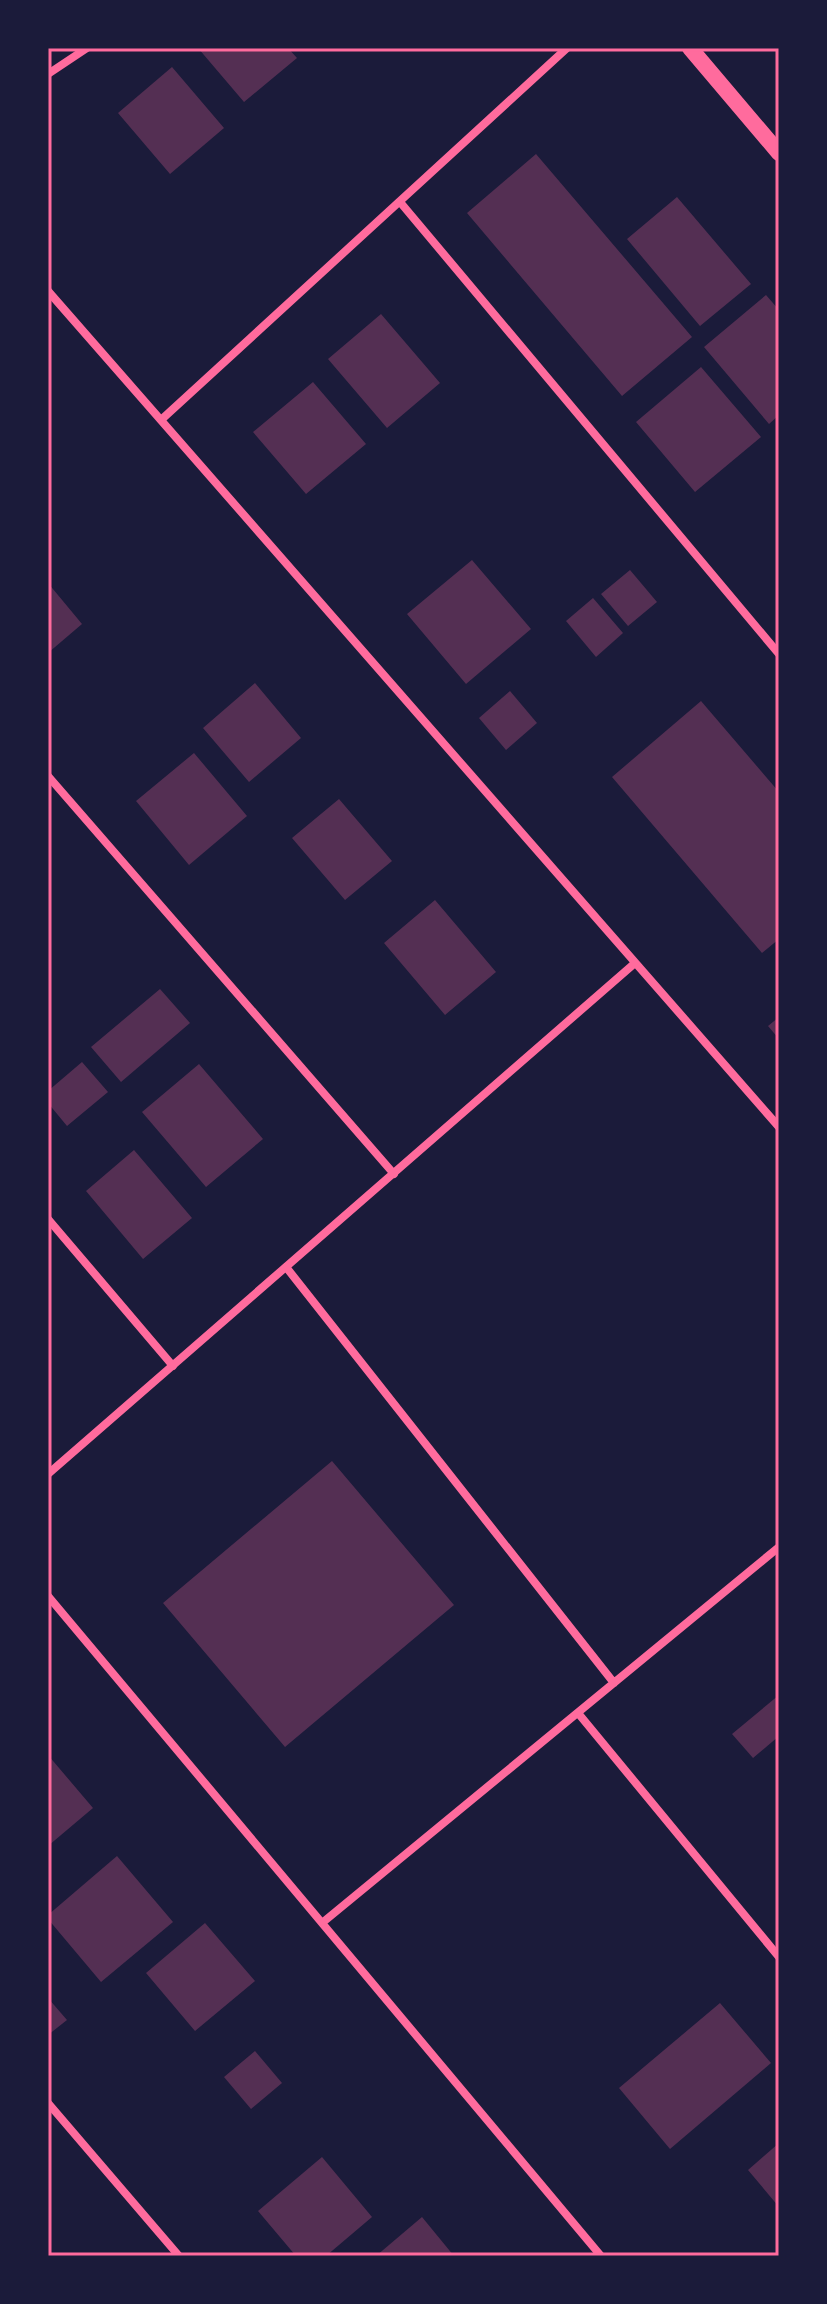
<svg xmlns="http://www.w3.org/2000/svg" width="827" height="2304" font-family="Lora,serif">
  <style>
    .building { fill: #542f53 }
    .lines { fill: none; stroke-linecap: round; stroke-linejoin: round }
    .minor { stroke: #ff6b9d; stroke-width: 8 }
    .secondary { stroke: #ff6b9d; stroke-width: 16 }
    .neatline { fill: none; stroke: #ff6b9d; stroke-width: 3 }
  </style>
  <rect width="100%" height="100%" fill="#1b1b3a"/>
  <path class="building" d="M198,48H288L297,58L244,102Z
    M172,67L224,128L170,174L118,113Z
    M536,154L692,337L622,396L467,213Z
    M677,197L751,284L700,326L627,239Z
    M766,295L779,310V415L769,424L704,347Z
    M381,314L440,383L387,428L328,359Z
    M701,367L761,437L695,492L636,422Z
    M313,382L366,444L306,494L253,432Z
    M472,560L531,629L466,684L407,614Z
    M630,570L657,602L628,626L601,594Z
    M48,583L82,624L48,653Z
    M593,598L623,633L596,657L566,621Z
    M255,683L301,738L249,782L203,728Z
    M510,691L537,723L506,750L479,718Z
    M701,701L779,792V939L762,953L612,777Z
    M194,753L247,816L189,865L136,801Z
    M339,799L392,861L345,900L292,838Z
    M435,900L496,972L445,1015L384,943Z
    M160,989L190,1023L121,1082L91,1047Z
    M779,1017V1039L768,1026Z
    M82,1062L108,1092L67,1126L48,1103V1091Z
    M199,1064L263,1139L206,1187L142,1112Z
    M134,1150L192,1218L143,1259L86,1191Z
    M332,1461L454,1605L285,1747L163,1603Z
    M779,1695V1736L753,1758L732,1734Z
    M48,1755L93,1808L48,1846Z
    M117,1856L173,1922L101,1982L48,1919V1915Z
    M205,1923L255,1981L195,2031L146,1973Z
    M48,1998L67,2020L48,2035Z
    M720,2003L771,2063L670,2149L619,2088Z
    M255,2051L282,2083L251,2109L224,2077Z
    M779,2143V2207L748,2170Z
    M322,2157L372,2217L326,2256H296L258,2211Z
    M422,2217L454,2256H376Z"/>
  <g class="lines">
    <path class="minor" d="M48,74L87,48
      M400,202L779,654
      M48,291L779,1127
      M161,420L567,48
      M48,776L394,1174
      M48,1219L173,1366
      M286,1267L614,1683
      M48,1474L635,963
      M48,1596L601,2256
      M578,1713L779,1957
      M322,1923L779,1547
      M48,2103L179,2256"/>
    <path class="secondary" d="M690,48L779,153"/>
  </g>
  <rect width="827" height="2304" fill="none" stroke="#1b1b3a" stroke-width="100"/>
  <rect x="50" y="50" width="727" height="2204" class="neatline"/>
</svg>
